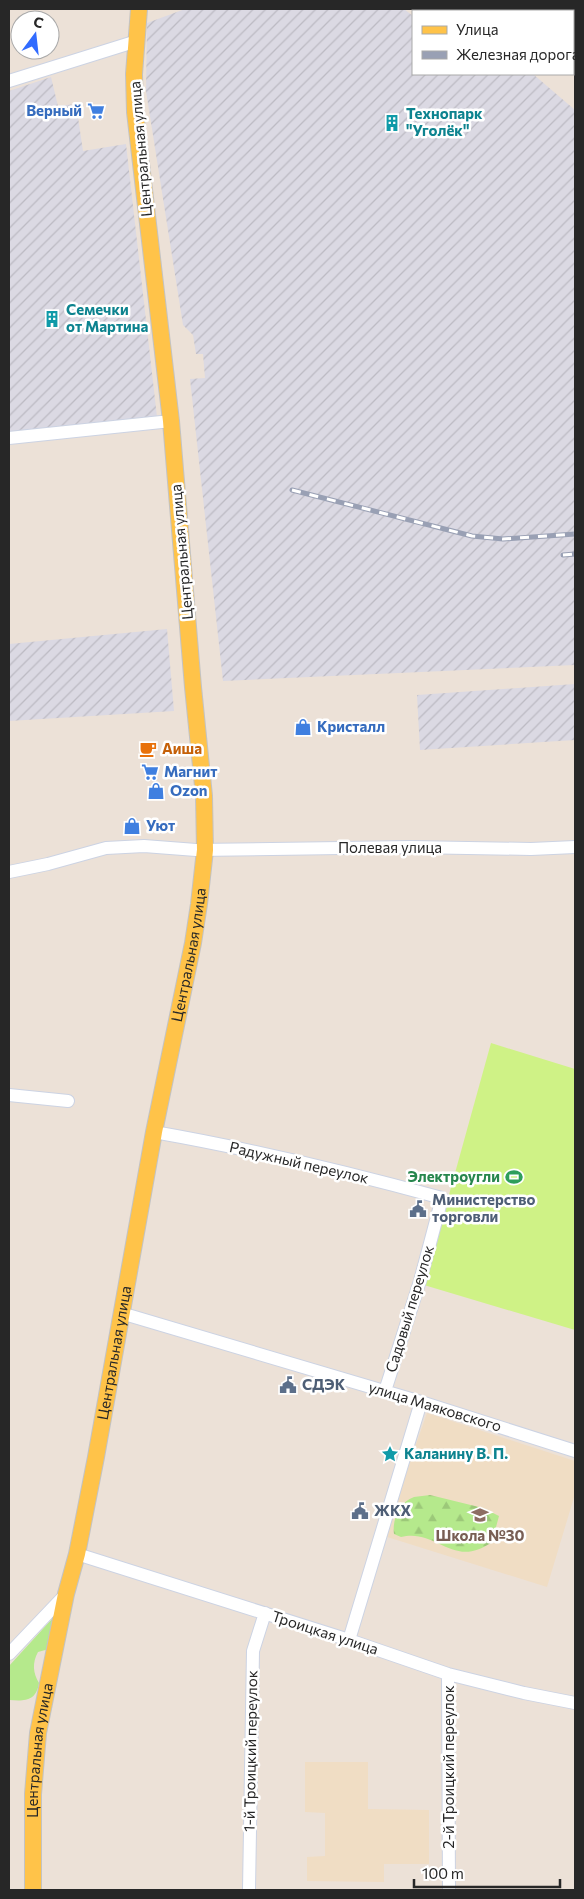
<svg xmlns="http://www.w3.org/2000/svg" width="584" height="1899" font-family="Commissioner,sans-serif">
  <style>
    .industrial { fill: url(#industrial-furrows) }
    .education { fill: #f0ddc4 }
    .grass { fill: #b5e98c }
    .forest { fill: url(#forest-firs) }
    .pitch { fill: #cff286 }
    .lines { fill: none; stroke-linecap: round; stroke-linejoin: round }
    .minor-casing { stroke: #ccd3e3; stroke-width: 14 }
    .major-casing { stroke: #c3c3c3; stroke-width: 18 }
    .minor { stroke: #fff; stroke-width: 12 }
    .major { stroke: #ffc349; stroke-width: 16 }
    .rail-casing { stroke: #99a0b4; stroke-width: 5 }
    .rail { stroke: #fff; stroke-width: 3; stroke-dasharray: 9; stroke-linecap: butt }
    .labels { text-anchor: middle; stroke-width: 5; stroke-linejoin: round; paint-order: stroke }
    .shop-label { font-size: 15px; font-weight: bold; fill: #366cbe; stroke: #fff; text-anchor: start }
    .culture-label { font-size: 15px; font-weight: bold; fill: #0d838f; stroke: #fff; text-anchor: start }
    .street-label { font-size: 15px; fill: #272727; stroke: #fff }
    .food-label { font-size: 15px; font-weight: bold; fill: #c56008; stroke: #fff; text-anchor: start }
    .leisure-label { font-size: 15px; font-weight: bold; fill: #27864d; stroke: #fff; text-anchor: end }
    .service-label { font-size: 15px; font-weight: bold; fill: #4e5e75; stroke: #fff; text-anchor: start }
    .education-label { font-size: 15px; font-weight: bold; fill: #785e54; stroke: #fff }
  </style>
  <defs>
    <pattern id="industrial-furrows" width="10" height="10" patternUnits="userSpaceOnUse" patternTransform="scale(1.25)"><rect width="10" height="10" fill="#dbd9e3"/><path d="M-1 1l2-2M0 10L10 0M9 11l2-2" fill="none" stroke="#bcbac3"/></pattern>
    <pattern id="forest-firs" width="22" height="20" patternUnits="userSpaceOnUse" patternTransform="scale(1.25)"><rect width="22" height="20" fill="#b5e98c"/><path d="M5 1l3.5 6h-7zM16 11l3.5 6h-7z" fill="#9cc879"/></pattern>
  </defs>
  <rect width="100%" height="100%" fill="#ece1d7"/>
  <path class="industrial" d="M185,9H404L413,16V74H533L575,110V665L223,681L190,379L205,378L203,354H196L193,335L183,325L146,91L147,23Z
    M51,77L58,106L76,104L83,151L126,144L157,417L34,431L9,432V91Z
    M167,629L174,711L9,721V644Z
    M575,684V740L420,750L417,695Z"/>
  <path class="education" d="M427,1413L575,1461V1494L547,1587L384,1536Z
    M305,1762H368V1809L429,1810V1864H384V1882L307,1881V1857L325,1856V1813L305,1812Z"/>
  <path class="grass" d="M52,1619L56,1620L49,1649L38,1652C32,1663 33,1673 39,1683C36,1702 24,1701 9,1700V1666Z"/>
  <path class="forest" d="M430,1495L483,1508L499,1516L492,1542C453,1570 437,1528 401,1537L394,1534C392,1520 399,1502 414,1497C419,1496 425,1496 430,1495Z"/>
  <path class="pitch" d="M491,1043L575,1069V1330L424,1285Z"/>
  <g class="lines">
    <g class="minor-casing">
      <path id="minor" d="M9,81L137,41
        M9,438L171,421
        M9,872L48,864L106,848L144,846L196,850L411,847L531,849L575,847
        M9,1095L68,1101
        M154,1132C251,1149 347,1172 442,1198L420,1281L385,1391
        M121,1313L421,1402L575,1451
        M77,1554L349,1640L448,1674L524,1693L575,1703
        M349,1640L421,1402
        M9,1654L66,1594
        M448,1674L449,1890
        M249,1890L253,1651L265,1613"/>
    </g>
    <g class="major-casing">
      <g id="major">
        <path id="s1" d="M33,1890V1794L38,1733L66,1594L77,1554L96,1457L154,1132L193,943L199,904L205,850L204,796L193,687L171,421L135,112L134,74L139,9"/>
      </g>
    </g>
    <use href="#minor" class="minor"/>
    <use href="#major" class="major"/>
    <g class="rail-casing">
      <path id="rail" d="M520,9L523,11
        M533,9L535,11
        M573,47L575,49
        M573,58L575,61
        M292,490L472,536L503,539L575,534
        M563,555L575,554"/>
    </g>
    <use href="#rail" class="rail"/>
  </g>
  <defs>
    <g id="supermarket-bare" transform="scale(1.35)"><path d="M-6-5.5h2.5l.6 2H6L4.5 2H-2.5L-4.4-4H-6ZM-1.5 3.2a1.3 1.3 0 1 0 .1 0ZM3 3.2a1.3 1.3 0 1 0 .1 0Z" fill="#3f7fe0" stroke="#fff" stroke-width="2.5" paint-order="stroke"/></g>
    <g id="building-bare" transform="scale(1.35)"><path d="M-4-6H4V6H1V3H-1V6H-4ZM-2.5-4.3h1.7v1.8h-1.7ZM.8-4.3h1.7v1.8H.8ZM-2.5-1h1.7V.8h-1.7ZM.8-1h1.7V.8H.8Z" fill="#0f9aa8" stroke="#fff" stroke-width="2.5" paint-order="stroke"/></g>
    <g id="shop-bare" transform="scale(1.35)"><path d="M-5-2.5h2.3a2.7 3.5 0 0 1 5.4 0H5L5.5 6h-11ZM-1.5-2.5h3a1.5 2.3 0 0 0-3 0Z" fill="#3f7fe0" stroke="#fff" stroke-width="2.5" paint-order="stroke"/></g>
    <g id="cafe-bare" transform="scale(1.35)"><path d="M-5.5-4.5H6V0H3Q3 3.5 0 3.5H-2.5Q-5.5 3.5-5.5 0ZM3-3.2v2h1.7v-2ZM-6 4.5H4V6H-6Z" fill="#e8710a" stroke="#fff" stroke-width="2.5" paint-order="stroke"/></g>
    <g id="stadium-bare" transform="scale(1.35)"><path d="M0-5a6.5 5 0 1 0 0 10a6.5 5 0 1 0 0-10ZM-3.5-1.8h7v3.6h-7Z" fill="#2e9e5b" stroke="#fff" stroke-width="2.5" paint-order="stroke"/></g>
    <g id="civic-bare" transform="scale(1.35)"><path d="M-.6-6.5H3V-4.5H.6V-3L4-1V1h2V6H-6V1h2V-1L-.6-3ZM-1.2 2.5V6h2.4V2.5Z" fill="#5c6f8a" stroke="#fff" stroke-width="2.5" paint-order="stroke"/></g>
    <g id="sight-bare" transform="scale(1.35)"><path d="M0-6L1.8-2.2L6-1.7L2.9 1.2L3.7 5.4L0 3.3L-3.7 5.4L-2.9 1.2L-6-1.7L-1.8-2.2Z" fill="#0f9aa8" stroke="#fff" stroke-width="2.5" paint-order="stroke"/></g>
    <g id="school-bare" transform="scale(1.35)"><path d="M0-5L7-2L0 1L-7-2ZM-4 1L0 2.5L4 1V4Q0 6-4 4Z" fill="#8d6e63" stroke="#fff" stroke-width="2.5" paint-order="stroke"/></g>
  </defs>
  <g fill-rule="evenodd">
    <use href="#supermarket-bare" x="96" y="111"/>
    <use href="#building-bare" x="392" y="123"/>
    <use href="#building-bare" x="52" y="319"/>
    <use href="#shop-bare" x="303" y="727"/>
    <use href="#cafe-bare" x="148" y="749"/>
    <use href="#supermarket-bare" x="150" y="772"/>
    <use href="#shop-bare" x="156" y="791"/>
    <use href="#shop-bare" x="132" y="826"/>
    <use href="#stadium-bare" x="514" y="1177"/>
    <use href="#civic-bare" x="418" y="1209"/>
    <use href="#civic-bare" x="288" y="1385"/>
    <use href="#sight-bare" x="390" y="1454"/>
    <use href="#civic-bare" x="360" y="1511"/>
    <use href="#school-bare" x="480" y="1515"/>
  </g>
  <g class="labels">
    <g class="shop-label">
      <text x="82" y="116" text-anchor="end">Верный</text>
      <text x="317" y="732">Кристалл</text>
      <text x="164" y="777">Магнит</text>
      <text x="170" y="796">Ozon</text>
      <text x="146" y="831">Уют</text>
    </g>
    <g class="culture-label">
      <text x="406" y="119">Технопарк<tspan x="406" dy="17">"Уголёк"</tspan></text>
      <text x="66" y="315">Семечки<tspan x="66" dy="17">от Мартина</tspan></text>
      <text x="404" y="1459">Каланину В. П.</text>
    </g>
    <g class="street-label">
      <text transform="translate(141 149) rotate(-95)" y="5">Центральная улица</text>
      <text transform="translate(182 552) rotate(-95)" y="5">Центральная улица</text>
      <text x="390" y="853">Полевая улица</text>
      <text dy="5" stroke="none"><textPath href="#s1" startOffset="950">Центральная улица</textPath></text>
      <text transform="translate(299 1163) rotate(13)" y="5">Радужный переулок</text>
      <text transform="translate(410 1309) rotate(-73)" y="5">Садовый переулок</text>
      <text dy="5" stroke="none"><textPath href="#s1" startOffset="545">Центральная улица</textPath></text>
      <text transform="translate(435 1407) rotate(17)" y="5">улица Маяковского</text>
      <text transform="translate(325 1633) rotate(18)" y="5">Троицкая улица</text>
      <text dy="5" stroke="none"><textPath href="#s1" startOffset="140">Центральная улица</textPath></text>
      <text transform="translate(251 1751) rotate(-89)" y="5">1-й Троицкий переулок</text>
      <text transform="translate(449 1767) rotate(-90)" y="5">2-й Троицкий переулок</text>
    </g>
    <g class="food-label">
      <text x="162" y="754">Аиша</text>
    </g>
    <g class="leisure-label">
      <text x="500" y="1182">Электроугли</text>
    </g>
    <g class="service-label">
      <text x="432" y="1205">Министерство<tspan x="432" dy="17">торговли</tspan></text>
      <text x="302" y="1390">СДЭК</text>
      <text x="374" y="1516">ЖКХ</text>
    </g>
    <g class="education-label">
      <text x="480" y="1541">Школа №30</text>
    </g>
  </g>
  <rect width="584" height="1899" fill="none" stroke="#272727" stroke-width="20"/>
  <rect x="412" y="10" width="162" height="65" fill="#ffffff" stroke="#a9a9a9"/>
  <rect x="422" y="26" width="25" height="8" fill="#ffc349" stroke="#a9a9a9"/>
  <text x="456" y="35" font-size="15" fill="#272727">Улица</text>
  <rect x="422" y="51" width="25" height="8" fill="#99a0b4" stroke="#a9a9a9"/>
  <text x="456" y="60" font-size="15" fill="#272727">Железная дорога</text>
  <g transform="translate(35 35) rotate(15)"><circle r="24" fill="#ffffff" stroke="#a9a9a9"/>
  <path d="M0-4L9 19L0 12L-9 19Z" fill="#316bff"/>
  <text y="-8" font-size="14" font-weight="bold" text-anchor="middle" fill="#272727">С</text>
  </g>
  <path d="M414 1879v8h146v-8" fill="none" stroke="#272727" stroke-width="2.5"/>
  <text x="422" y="1879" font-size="15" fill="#272727" stroke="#ffffff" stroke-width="4" paint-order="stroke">100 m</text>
</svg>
